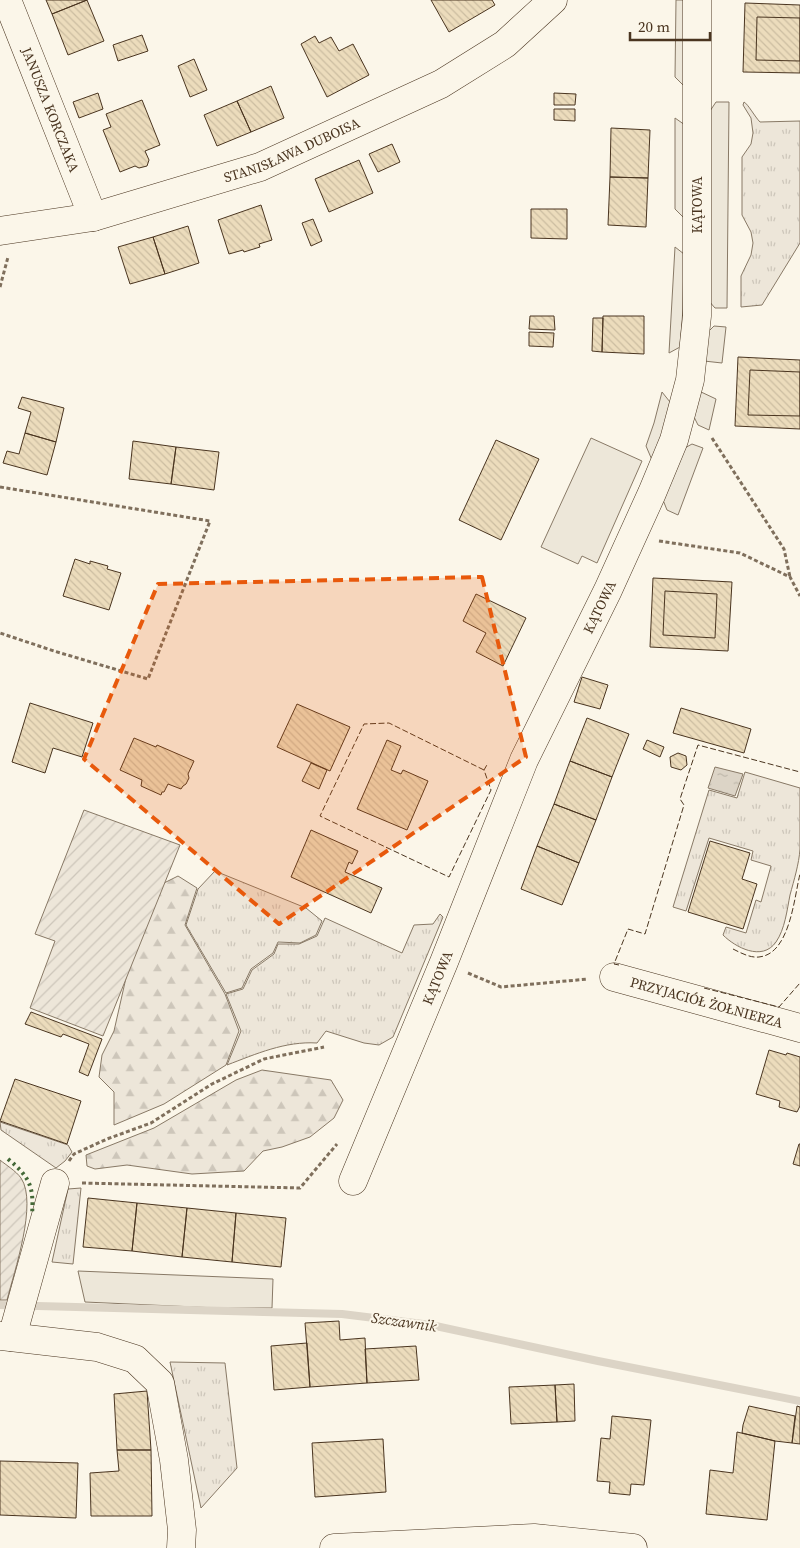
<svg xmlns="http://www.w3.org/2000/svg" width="800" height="1548" font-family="'Source Serif 4',serif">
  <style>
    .grass { fill: url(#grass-tufts); stroke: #887966 }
    .forest { fill: url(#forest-firs); stroke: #887966 }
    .garden { fill: url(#garden-furrows); stroke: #887966 }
    .parking { fill: #ede7d9; stroke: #887966 }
    .water { fill: url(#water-ripples); stroke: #887966 }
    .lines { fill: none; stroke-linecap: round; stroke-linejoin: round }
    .stream { stroke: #dcd4c6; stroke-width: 8 }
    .building { fill: url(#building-back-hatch); stroke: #4a3520 }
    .minor-casing { stroke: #4a3520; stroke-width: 29 }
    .path { stroke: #7f6f5c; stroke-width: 3; stroke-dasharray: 4 2.5; stroke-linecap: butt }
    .minor { stroke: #fbf6e9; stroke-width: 28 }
    .hedge { stroke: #436837; stroke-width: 4; stroke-dasharray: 2.5 4; stroke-linecap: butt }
    .fence { stroke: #4a3520; stroke-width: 1; stroke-dasharray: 6 2.5; stroke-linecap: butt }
    .marked { fill: #e8590c; fill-opacity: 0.2; stroke: #e8590c; stroke-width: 4; stroke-dasharray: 10 6; stroke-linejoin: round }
    .labels { text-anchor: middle; stroke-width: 4; stroke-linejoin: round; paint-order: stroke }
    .street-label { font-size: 14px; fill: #4a3520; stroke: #fbf6e9 }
    .water-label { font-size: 15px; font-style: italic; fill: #4a3520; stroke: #fbf6e9 }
  </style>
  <defs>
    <pattern id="grass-tufts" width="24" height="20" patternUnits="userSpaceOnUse" patternTransform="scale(1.25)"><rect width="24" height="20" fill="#ede6d9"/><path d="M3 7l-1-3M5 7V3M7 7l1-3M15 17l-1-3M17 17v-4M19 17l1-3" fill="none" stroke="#cdc6ba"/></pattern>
    <pattern id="forest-firs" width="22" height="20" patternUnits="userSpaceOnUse" patternTransform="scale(1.25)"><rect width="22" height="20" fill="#ede6d9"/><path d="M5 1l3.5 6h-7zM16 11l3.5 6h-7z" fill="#cdc6ba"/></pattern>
    <pattern id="garden-furrows" width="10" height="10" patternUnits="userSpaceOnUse" patternTransform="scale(1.25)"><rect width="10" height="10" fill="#ede6d9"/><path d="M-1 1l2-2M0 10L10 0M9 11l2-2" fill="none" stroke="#cdc6ba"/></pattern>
    <pattern id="water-ripples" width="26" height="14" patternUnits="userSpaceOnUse" patternTransform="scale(1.25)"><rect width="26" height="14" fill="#dcd4c6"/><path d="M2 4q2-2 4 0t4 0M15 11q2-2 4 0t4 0" fill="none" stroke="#beb7aa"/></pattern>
    <pattern id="building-back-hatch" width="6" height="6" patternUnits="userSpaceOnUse" patternTransform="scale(1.25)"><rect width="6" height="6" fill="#ecdcbc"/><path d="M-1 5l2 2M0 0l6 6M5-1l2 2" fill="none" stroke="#ccbda1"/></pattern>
  </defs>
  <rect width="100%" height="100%" fill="#fbf6e9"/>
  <path class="grass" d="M744,102C748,104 755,117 760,122L800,121V243L762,305L741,307V276L751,255L753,243L751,232L742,215V157L751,144L753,133L751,118L743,105Z
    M745,772L800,788C800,808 800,829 800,849C799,864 794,880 790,895C787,910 785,929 776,942C762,962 735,947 723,935L726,927L746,933L756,900L761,902L771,866L751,860L753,851L709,838L686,911L673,907L709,790L737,798Z
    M215,871L306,908L322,921L316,935L300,943L278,942L273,953L251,969L242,988L226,993L186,925L198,889Z
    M440,914L443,917L393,1037L379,1045L364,1043L326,1031L317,1043C285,1041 256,1054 227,1065L241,1031L226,994L243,989L252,970L274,954L278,944H299L317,936L325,918L402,953L414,925L433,924Z
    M0,1122L68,1145L72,1152L65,1161L56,1168L1,1130Z
    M81,1188L73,1264L52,1262L68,1189Z
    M170,1362L225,1363L237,1468L201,1508Z"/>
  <path class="forest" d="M178,876L197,888L185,925L225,994L239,1031L226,1065L164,1104L114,1125V1092L99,1077L102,1055L114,1031L130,960L154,888Z
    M262,1070L331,1080L343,1100L334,1118L310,1137L282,1147L263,1151L244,1171L192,1174L127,1165L95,1169L87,1166L86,1155L154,1128L236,1080Z"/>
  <path class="garden" d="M84,810L180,845L103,1036L30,1008L55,941L35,934Z
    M0,1160C6,1165 16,1171 21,1178C38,1203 14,1272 7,1300H0Z"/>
  <path class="parking" d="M676,0H685L684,86L675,77Z
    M716,102H729L727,308H715L708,300L710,111Z
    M675,118L685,125V219L675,209Z
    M675,247L684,254L683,309L680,347L669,353Z
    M714,326L726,327L722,363L704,361L707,333Z
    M699,391L716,399L709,430L698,425L693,415Z
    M662,392L670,402L664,428L652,460L646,446L654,423Z
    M591,438L642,461L597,563L582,556L578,564L541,547Z
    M692,444L703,448L678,515L667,510L663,500L683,449Z
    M78,1271L273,1279L272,1308H217L85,1302Z"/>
  <path class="water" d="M715,767L743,774L735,796L708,788Z"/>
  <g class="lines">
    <path class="stream" d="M0,1305L342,1314L431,1325L598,1361L800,1401"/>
  </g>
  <path class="building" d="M46,0H87L52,14Z
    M87,0L104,41L68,55L52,14Z
    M431,0H492L495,5L449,32Z
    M745,3L800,5V73L743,72Z
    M757,17L800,18V61L756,60Z
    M142,35L148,51L118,61L113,45Z
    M315,36L319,43L331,37L339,51L353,44L369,75L327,97L301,44Z
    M194,59L207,90L190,97L178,66Z
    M271,86L284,118L251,132L237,101Z
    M98,93L103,109L79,118L73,102Z
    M554,93L576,94L575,105H554Z
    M142,100L160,145L145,151L149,160L147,166L139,168L135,166L120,172L103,130L111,127L106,114Z
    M237,101L251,132L217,146L204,115Z
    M554,109H575V121L554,120Z
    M611,128L650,130L648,178L610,177Z
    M392,144L400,162L378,172L369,154Z
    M359,160L373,193L329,212L315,179Z
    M610,177L648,178L646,227L608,225Z
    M261,205L272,240L259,244L260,247L244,252L243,250L229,254L218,220Z
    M531,209H567V239L531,238Z
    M313,219L322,241L311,246L302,223Z
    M188,226L199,263L165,274L153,237Z
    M153,237L165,274L130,284L118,247Z
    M530,316H554L555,330L529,329Z
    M603,316H644V354L602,352Z
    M593,318H603L602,352L592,351Z
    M529,332L554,333L553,347L529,346Z
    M738,357L800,360V429L735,426Z
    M750,370L800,372V416L748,415Z
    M22,397L64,408L56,442L25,433L31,412L18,408Z
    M25,433L56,442L47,475L3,463L7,451L19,454Z
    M496,440L539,459L501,540L459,520Z
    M133,441L176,447L171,484L129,479Z
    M176,447L219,452L214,490L171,484Z
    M75,559L90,564V561L108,566L107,569L121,573L109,610L63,596Z
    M653,578L732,582L728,651L650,647Z
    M665,591L717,594L715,638L663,635Z
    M476,594L526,618L503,666L476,652L486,633L463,621Z
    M582,677L608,685L600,709L574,702Z
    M30,703L93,723L82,757L53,748L45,773L12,762Z
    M297,704L350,727L330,771L277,747Z
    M681,708L751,729L744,753L673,733Z
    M587,718L629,734L612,777L570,761Z
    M134,738L156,747L157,745L194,761L188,774L189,778L186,784L183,786L181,789L168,784L164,792H162L161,795L141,786L142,780L120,770Z
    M387,740L401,746L391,770L401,774L403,770L428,781L407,830L357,809Z
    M647,740L664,747L660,757L643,749Z
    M678,753L686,756L687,765L681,770L671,767L670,757Z
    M570,761L612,777L596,820L554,804Z
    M311,763L327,770L319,789L302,781Z
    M554,804L596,820L579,863L537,846Z
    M311,830L358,851L352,864L349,862L345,872L382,888L371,913L291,877Z
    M710,841L750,853L742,879L757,884L743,929L688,912Z
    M537,846L579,863L562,905L521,889Z
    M31,1012L102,1039L88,1076L79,1072L89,1044L63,1034L61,1037L25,1024Z
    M769,1050L786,1055L787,1053L800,1057V1106L797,1112L779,1107L780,1101L756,1094Z
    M15,1079L81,1101L67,1144L0,1121Z
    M799,1144H800V1166L793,1164Z
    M88,1198L137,1203L132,1251L83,1247Z
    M137,1203L187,1208L182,1257L132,1251Z
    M187,1208L236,1213L232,1262L182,1257Z
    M236,1213L286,1218L281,1267L232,1262Z
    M339,1321L340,1340L365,1338L367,1383L310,1387L305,1323Z
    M307,1343L310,1387L274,1390L271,1346Z
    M416,1346L419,1380L367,1383L365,1349Z
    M574,1384L575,1421L557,1422L555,1385Z
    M555,1385L557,1422L511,1424L509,1387Z
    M147,1391L151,1450H117L114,1394Z
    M749,1406L795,1416L792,1443L775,1441L742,1433L743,1425Z
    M797,1406L800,1407V1444L792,1443Z
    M612,1416L651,1420L644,1485L631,1484L630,1495L609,1493L610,1482L597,1481L601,1438L610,1439Z
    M737,1432L775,1441L767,1520L706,1514L710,1470L733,1473Z
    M383,1439L386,1492L315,1497L312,1443Z
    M117,1450H151L152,1516H91L90,1473L119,1471Z
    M0,1461L78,1463L76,1518L0,1515Z"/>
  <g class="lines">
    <g class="minor-casing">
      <g id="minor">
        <path id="s1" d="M7,0L93,217"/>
        <path id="s2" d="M0,231L93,217L260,167L441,84L505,44L553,0"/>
        <path id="s3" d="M614,977L800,1028"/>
        <path id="s4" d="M353,1181L444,962L524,760L608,590L652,493L674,440L690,380L697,316V0"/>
        <path d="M0,1336L97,1347L135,1359L160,1383L174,1460L182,1530L181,1548"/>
        <path d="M12,1337L55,1183"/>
        <path d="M334,1548L534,1538L633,1548"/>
      </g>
    </g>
    <path class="path" d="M0,287L8,257
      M712,438L784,549L790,577
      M0,487L210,521L148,679L54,651L0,633
      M659,541L740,553L790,577L800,596
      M468,973L501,987L588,979
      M69,1161L74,1154L107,1139L151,1123L212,1084L264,1059L324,1047
      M82,1183L300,1188L337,1144"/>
    <use href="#minor" class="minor"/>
    <path class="hedge" d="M8,1159C30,1177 34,1187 32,1215"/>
    <path class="fence" d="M484,770L389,723L364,724L320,816L449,877L491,790L484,770L488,763
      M733,949C741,953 750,958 759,957C790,954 794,898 800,874
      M619,965L614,964L628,929L645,934L684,805L680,799L698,745L800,772
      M704,988L779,1007L800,983"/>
  </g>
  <path class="marked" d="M482,577L526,757L279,924L84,759L158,584Z"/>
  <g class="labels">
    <g class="street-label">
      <text dy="5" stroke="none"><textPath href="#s1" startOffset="118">JANUSZA KORCZAKA</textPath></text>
      <text dy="5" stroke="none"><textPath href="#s2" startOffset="304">STANISŁAWA DUBOISA</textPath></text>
      <text transform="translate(697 205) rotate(-90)" y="5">KĄTOWA</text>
      <text dy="5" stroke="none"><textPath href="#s4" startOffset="625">KĄTOWA</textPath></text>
      <text dy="5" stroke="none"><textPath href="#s4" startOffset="220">KĄTOWA</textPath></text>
      <text dy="5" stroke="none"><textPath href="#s3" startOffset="96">PRZYJACIÓŁ ŻOŁNIERZA</textPath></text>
    </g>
    <g class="water-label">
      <text transform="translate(404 1322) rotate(8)" y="5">Szczawnik</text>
    </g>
  </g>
  <path d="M630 32v8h80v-8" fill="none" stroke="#4a3520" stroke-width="2.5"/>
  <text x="638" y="32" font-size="15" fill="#4a3520" stroke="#fbf6e9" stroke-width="4" paint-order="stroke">20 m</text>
</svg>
